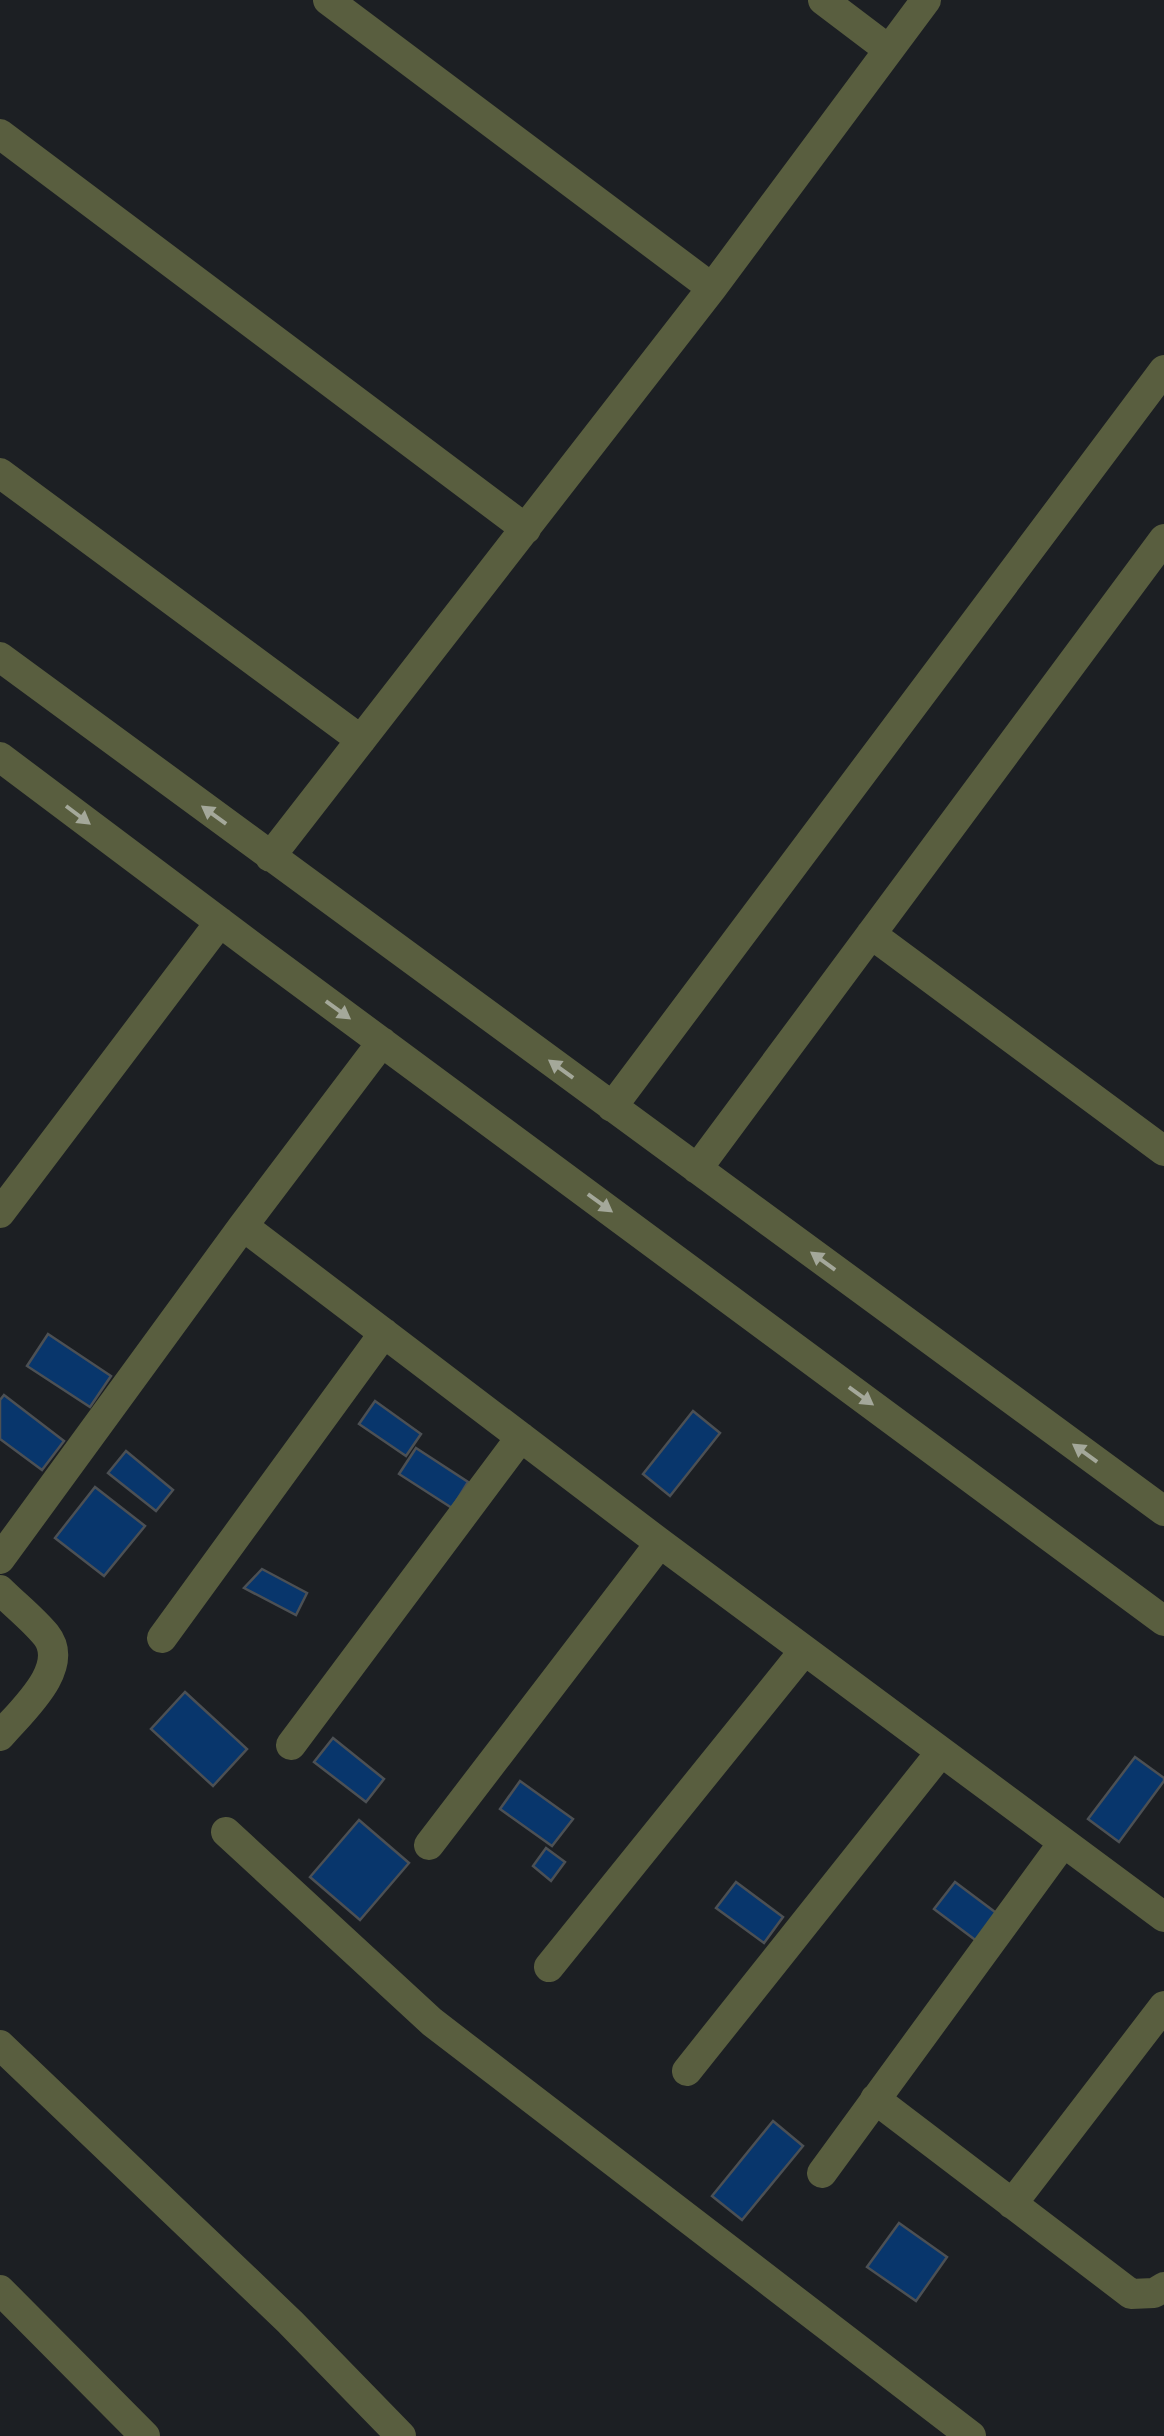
<svg xmlns="http://www.w3.org/2000/svg" width="1164" height="2436" font-family="Inter,sans-serif">
  <style>
    .building { fill: #08366c; stroke: #4c5054; stroke-width: 2.5 }
    .lines { fill: none; stroke-linecap: round; stroke-linejoin: round }
    .minor { stroke: #595e3f; stroke-width: 30 }
    .oneway { fill: #a4a89a }
  </style>
  <rect width="100%" height="100%" fill="#1c1f23"/>
  <path class="building" d="M48,1334L111,1376L90,1407L27,1366Z
    M4,1395L64,1441L42,1470L0,1439V1400Z
    M375,1401L421,1434L406,1456L359,1424Z
    M693,1411L720,1433L670,1496L643,1474Z
    M416,1448L468,1482L452,1508L399,1474Z
    M126,1451L173,1490L156,1511L108,1473Z
    M95,1487L145,1526L104,1576L55,1538Z
    M262,1569L307,1593L296,1615L244,1588Z
    M185,1692L247,1749L213,1786L151,1729Z
    M333,1738L384,1779L366,1802L314,1762Z
    M1135,1757L1164,1778V1781L1119,1842L1088,1819Z
    M520,1781L573,1819L552,1846L500,1809Z
    M359,1820L409,1863L360,1920L310,1877Z
    M546,1848L565,1862L551,1881L533,1866Z
    M736,1882L783,1917L764,1943L716,1908Z
    M955,1882L999,1915L978,1942L934,1909Z
    M773,2121L803,2146L742,2220L712,2196Z
    M899,2223L947,2257L916,2301L867,2267Z"/>
  <g class="lines">
    <path class="minor" d="M328,0L712,288
      M823,0L889,50
      M0,134L526,529
      M0,473L361,740
      M0,657L1164,1511
      M0,757L257,950L1164,1621
      M270,857L712,288L926,0
      M871,934L1164,1151
      M612,1107L1164,370
      M697,1169L1164,539
      M0,1213L220,922
      M243,1226L660,1543L1164,1917
      M0,1559L243,1226L382,1042
      M0,1590C15,1605 33,1619 46,1635C72,1668 20,1712 0,1736
      M162,1638L384,1333
      M291,1745L521,1437
      M226,1832L432,2022L971,2436
      M429,1845L660,1543
      M549,1967L804,1651
      M0,2045L290,2322L401,2436
      M687,2071L941,1752
      M875,2099L1131,2294L1154,2293L1164,2287
      M822,2173L1063,1843
      M1012,2204L1164,2006
      M0,2290L145,2436"/>
  </g>
  <defs><path id="oneway-solid" d="M-6-.8H1V-3.2L6.5 0L1 3.2V.8H-6Z" transform="scale(2.5)"/></defs>
  <g class="oneway">
    <use href="#oneway-solid" transform="translate(78 815) rotate(37)"/>
    <use href="#oneway-solid" transform="translate(214 815) rotate(-144)"/>
    <use href="#oneway-solid" transform="translate(338 1010) rotate(36)"/>
    <use href="#oneway-solid" transform="translate(561 1069) rotate(-144)"/>
    <use href="#oneway-solid" transform="translate(600 1203) rotate(36)"/>
    <use href="#oneway-solid" transform="translate(823 1261) rotate(-144)"/>
    <use href="#oneway-solid" transform="translate(861 1396) rotate(36)"/>
    <use href="#oneway-solid" transform="translate(1085 1453) rotate(-144)"/>
  </g>
</svg>
